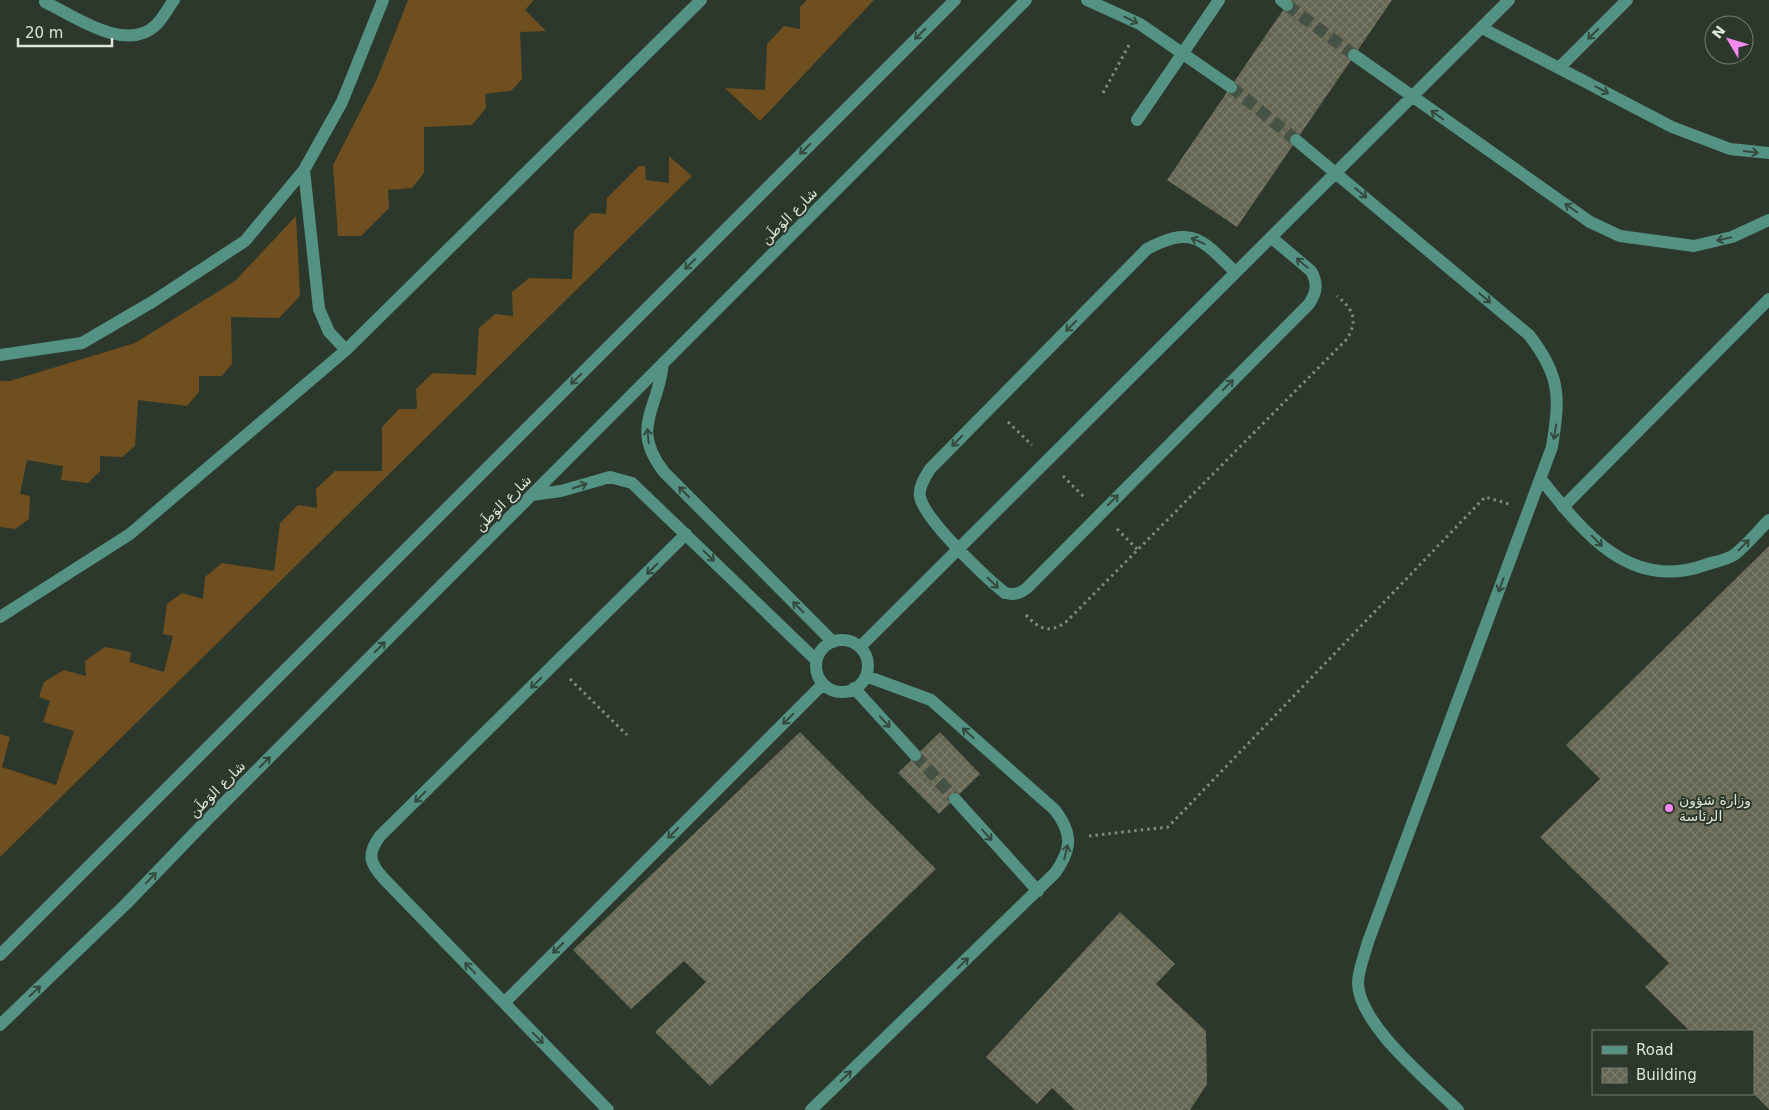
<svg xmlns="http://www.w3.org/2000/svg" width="1769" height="1110" font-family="'DejaVu Sans',Vazirmatn,sans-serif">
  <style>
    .grass { fill: #6f4e1f }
    .building { fill: url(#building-cross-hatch) }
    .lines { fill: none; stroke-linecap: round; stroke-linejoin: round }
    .minor-tunnel { stroke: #475246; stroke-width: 12; stroke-dasharray: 12 6; stroke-linecap: butt }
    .path { stroke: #818b80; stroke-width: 3; stroke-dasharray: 2.5 4; stroke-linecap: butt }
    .minor { stroke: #549384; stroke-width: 12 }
    .oneway { stroke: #344a3d }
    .poi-dot { fill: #f489f0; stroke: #2c382b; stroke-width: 2 }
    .labels { text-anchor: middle; stroke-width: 4; stroke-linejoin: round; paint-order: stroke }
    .street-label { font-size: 14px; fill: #dde5dc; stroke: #2c382b }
    .poi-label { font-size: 14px; fill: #dde5dc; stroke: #2c382b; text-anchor: start }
  </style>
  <defs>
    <pattern id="building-cross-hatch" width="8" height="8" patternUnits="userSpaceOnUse" patternTransform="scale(1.25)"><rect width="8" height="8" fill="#656553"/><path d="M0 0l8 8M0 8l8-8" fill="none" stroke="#7b7b6b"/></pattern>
  </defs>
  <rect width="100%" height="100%" fill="#2c382b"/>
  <path class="grass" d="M408,0H534L525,10L546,31L520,32L522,79L511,91L485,94L486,108L472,125L424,127V173L412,188L388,190L389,208L361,236H338L333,165L377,79Z
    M807,0H874L760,121L725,88L765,90L767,44L784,26L800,29V7Z
    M669,156L692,176L0,857V734L10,737L2,767L56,785L74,731L43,722L50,701L39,697L44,682L64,670L86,676L85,661L105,647L131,652L130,662L164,672L173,636L163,634L167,604L182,593L203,599L205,577L222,563L274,571L280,523L298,505L317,508L316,489L335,471H382V427L399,409H417L416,389L433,373L476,375L479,328L495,314L513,316L512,292L529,278L572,279L574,231L591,213L606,214L607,198L639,166H645L646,180L669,183Z
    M296,216L300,296L279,318L231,317L232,364L222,376H199V392L187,406L138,400L135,446L122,457L100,456V471L88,483L61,480L63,466L27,460L20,494L30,496L29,519L15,529L0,527V381H10L135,343L235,281Z"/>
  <path class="building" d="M1290,0H1392L1237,227L1167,180Z
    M1769,546V1109L1753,1093V1031H1690L1645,987L1669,963L1540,837L1600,779L1566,745Z
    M800,732L936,869L710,1086L655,1032L706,982L684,961L631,1009L573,950Z
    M940,732L980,774L939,814L898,773Z
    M1120,912L1175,964L1156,984L1206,1031L1207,1084L1190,1110H1075L1052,1088L1037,1104L986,1057Z"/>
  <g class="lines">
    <path class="minor-tunnel" d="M1287,5L1354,55
      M1231,87L1296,140
      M915,755L955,799"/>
    <path class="path" d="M1103,93L1129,45
      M1008,422L1032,445
      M1063,476L1085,498
      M1117,529L1137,549
      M1026,615C1039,629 1049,634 1066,622L1347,339C1358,320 1354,310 1337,296
      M570,679L627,735
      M1089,836L1168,827L1485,497L1509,504"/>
    <path class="minor" d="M1087,0L1140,24L1231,87
      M1281,0L1287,5
      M45,2C74,16 126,54 156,25C163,18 168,8 174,0
      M1482,28L1672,127L1730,149L1769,153
      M1354,55L1590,222L1620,236L1694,246L1732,237L1769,220
      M1559,68L1627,0
      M1137,120L1219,0
      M1296,140L1529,335C1561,376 1560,397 1552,447L1368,942C1365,954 1358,970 1358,983C1359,1025 1429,1081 1458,1110
      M304,170L319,309L329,332L346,350
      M1235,272C1202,239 1192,225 1147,249L930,469C925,477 918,488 920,497C925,520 985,577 1005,593C1014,595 1019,594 1027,588L1309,304C1317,292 1318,283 1311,271L1272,238
      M0,355L82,343L152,302L245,241L304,170L342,102L383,0
      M663,363C659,409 629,427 664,472L833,642
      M1541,479C1583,532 1630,592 1705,565C1714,562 1726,560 1734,555C1747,545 1758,531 1769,520
      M532,495L561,491L610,477L632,483L816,660
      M1563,507L1769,299
      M0,617L130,534L346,350L701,0
      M816 666a26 26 0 1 1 52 0a26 26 0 1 1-52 0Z
      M860,647L1509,0
      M854,688L915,755
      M955,799L1038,891
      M0,955L955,0
      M504,1003L823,684
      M0,1025L127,903L207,820L1026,0
      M608,1110L385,880C370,864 366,855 380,836L686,534
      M811,1110L1055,873C1072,849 1073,834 1055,810L931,700L866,676"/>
  </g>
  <defs><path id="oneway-shaft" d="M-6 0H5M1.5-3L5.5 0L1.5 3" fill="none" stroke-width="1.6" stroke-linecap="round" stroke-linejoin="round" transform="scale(1.25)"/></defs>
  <g class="oneway">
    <use href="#oneway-shaft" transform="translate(1131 20) rotate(27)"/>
    <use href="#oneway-shaft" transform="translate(920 34) rotate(135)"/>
    <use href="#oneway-shaft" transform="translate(1593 34) rotate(135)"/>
    <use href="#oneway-shaft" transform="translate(1602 90) rotate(28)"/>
    <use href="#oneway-shaft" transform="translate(1437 115) rotate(-145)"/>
    <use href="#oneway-shaft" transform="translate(805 149) rotate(135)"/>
    <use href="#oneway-shaft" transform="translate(1751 152) rotate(7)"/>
    <use href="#oneway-shaft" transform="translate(1361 193) rotate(40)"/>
    <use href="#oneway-shaft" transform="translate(1571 208) rotate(-145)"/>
    <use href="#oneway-shaft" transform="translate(1724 239) rotate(166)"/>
    <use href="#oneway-shaft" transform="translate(1198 241) rotate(-156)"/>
    <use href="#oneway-shaft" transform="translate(1302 263) rotate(-140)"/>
    <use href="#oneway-shaft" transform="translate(690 264) rotate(135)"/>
    <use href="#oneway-shaft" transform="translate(1485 298) rotate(40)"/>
    <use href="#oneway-shaft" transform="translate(1071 326) rotate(135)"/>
    <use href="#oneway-shaft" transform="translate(576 379) rotate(135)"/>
    <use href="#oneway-shaft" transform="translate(1228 385) rotate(-45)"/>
    <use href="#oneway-shaft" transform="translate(1555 432) rotate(99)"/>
    <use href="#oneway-shaft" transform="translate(648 436) rotate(-96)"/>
    <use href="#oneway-shaft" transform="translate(957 441) rotate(134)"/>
    <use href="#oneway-shaft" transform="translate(580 486) rotate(-18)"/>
    <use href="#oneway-shaft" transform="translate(684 492) rotate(-135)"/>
    <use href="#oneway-shaft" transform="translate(1113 500) rotate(-45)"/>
    <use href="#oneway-shaft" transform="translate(1597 541) rotate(45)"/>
    <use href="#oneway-shaft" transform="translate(1744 545) rotate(-45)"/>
    <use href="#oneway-shaft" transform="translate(709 556) rotate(44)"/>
    <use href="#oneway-shaft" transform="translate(652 569) rotate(135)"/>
    <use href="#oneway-shaft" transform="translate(993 583) rotate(44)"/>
    <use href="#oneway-shaft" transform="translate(1501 585) rotate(110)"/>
    <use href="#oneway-shaft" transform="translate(798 607) rotate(-135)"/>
    <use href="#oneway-shaft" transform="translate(380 647) rotate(-45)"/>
    <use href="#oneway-shaft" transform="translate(536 683) rotate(135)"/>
    <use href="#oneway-shaft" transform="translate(788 719) rotate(135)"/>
    <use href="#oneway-shaft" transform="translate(885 722) rotate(48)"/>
    <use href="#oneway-shaft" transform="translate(968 733) rotate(-138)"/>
    <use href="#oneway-shaft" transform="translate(265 762) rotate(-45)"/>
    <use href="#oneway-shaft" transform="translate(420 797) rotate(135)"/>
    <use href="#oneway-shaft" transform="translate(673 833) rotate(135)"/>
    <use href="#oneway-shaft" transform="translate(987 835) rotate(48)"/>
    <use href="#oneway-shaft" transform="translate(1066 852) rotate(-76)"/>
    <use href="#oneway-shaft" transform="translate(151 878) rotate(-46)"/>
    <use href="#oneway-shaft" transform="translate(558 948) rotate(135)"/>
    <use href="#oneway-shaft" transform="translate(963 963) rotate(-44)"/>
    <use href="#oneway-shaft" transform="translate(470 968) rotate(-134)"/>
    <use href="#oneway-shaft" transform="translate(35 991) rotate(-44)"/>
    <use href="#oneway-shaft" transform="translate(538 1038) rotate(46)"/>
    <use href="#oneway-shaft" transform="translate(846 1076) rotate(-44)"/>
  </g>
  <circle class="poi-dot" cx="1669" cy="808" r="5"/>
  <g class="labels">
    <g class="street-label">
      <text transform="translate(789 216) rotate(-45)" y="5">شارع الوَطَن</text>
      <text transform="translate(503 503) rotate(-45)" y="5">شارع الوَطَن</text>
      <text transform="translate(217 789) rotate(-45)" y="5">شارع الوَطَن</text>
    </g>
    <g class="poi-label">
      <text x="1679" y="805">وزارة شؤون<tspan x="1679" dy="16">الرئاسة</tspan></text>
    </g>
  </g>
  <rect x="1592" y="1030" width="162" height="65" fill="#2c382b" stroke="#737d72"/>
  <rect x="1602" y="1046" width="25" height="8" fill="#549384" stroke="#737d72"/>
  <text x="1636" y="1055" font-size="15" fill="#dde5dc">Road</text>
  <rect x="1602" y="1068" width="25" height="15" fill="url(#building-cross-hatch)" stroke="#737d72"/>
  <text x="1636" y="1080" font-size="15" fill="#dde5dc">Building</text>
  <g transform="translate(1729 40) rotate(308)"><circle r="24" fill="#2c382b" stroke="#737d72"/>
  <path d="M0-4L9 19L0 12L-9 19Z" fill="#f489f0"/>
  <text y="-8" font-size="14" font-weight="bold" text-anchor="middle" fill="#dde5dc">N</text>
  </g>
  <path d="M18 38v8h94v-8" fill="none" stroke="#dde5dc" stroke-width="2.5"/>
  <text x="25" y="38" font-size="15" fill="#dde5dc" stroke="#2c382b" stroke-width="4" paint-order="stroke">20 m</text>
</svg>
